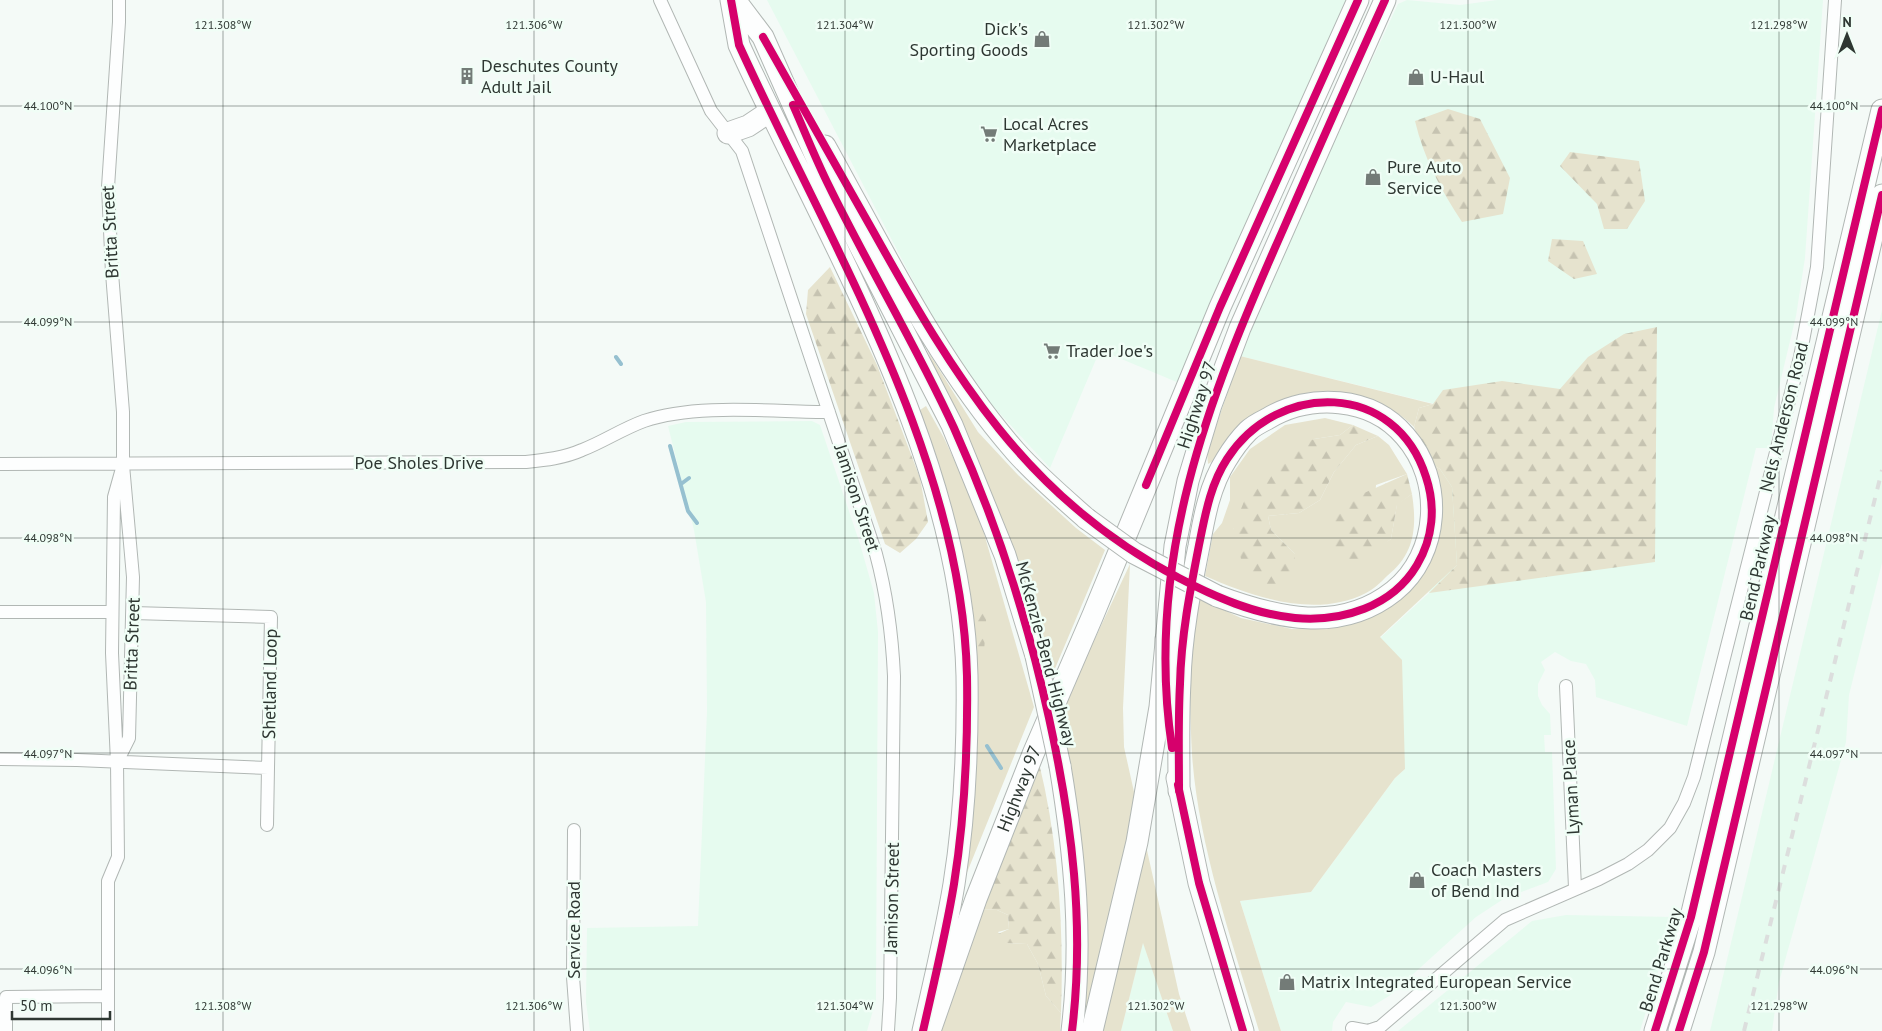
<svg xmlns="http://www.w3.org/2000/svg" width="1882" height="1031" font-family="'PT Sans',sans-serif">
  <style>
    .built { fill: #e6fbef }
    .green { fill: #e6e3ce }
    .forest { fill: url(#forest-firs) }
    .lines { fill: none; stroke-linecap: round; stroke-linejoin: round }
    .stream { stroke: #96c0d0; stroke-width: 4 }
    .minor-casing { stroke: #b1b7b4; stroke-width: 14 }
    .primary-casing { stroke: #b1b7b4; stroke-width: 23 }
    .trunk-casing { stroke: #b1b7b4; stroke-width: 23 }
    .minor { stroke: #fdfefe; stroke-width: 12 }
    .primary { stroke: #fdfefe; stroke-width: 21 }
    .trunk { stroke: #fdfefe; stroke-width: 21 }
    .rail { stroke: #dcdedd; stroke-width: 4; stroke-dasharray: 9 9; stroke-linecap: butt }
    .trunk-bridge-casing { stroke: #b1b7b4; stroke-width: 23; stroke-linecap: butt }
    .trunk-bridge { stroke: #fdfefe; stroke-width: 21 }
    .cycleway-casing { stroke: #f0fef6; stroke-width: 11 }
    .cycleway { stroke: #d6006c; stroke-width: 8 }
    .ticks { fill: none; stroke: #2e3732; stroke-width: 1; stroke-opacity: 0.45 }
    .labels { text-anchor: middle; stroke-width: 5; stroke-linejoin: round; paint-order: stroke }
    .poi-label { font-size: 18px; fill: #2e3732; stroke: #f0fef6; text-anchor: start }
    .street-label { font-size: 18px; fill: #2e3732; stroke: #f0fef6 }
    .ticks-label { font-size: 12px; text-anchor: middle; fill: #2e3732; stroke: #f0fef6; stroke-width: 5; stroke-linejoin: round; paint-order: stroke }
  </style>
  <defs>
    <pattern id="forest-firs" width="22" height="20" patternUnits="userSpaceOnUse" patternTransform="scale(1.25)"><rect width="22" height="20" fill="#e6e3ce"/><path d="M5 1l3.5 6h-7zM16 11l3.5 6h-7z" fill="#c6c3b1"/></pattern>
  </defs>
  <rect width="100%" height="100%" fill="#f4faf7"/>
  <path class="built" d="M767,0H1347L1237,244L1179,383L1100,350L1050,468L959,369Z
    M1407,0L1460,5L1497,0H1823L1805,258L1796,316L1774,408L1771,448H1756L1687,726L1596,697L1595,680L1586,664L1571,661L1555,652L1541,662L1545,670L1538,684V696L1542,705L1550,714L1551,735H1544L1545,752H1552L1556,869L1548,882L1505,898L1476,917L1389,996L1371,1007L1346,1002L1333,1022L1332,1031H1281L1240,901L1311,892L1395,778L1405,769L1380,638L1429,593L1447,407L1240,356L1321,170L1398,4Z
    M1882,310V563L1849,695L1846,742L1779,982L1772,1031H1710Z
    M812,421L820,425L860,544L874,593L878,632L876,985V1000L867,1031H590L586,1002L587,928L698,926L707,711L706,602L694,530L668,426L686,422Z
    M1566,915L1675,917L1640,1031H1398L1532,921Z
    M1143,942L1173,1031H1121Z"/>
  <path class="green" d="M927,350L978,432L1018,475L1076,528L1105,550L1051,678L1038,614L1002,535Z
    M1240,356L1433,404L1419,408L1414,427C1367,381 1292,380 1243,423C1229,436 1225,455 1208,464L1207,453Z
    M926,406L944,438L977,509L1034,707L966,875L967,590L921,420L920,410Z
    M1325,418L1353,425L1340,435L1314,439L1233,529L1295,554L1271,530L1268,516L1299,513L1320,500L1334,472L1356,445L1378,436L1389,445L1407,474L1376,485L1372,551L1391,539L1397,504L1412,494C1417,527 1415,554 1387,576C1381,582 1374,589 1366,593C1315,619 1253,597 1205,576L1213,534L1222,523L1230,500V477L1250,449L1285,425Z
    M1428,462L1440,469L1452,487L1457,565L1380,637L1402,660L1405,769L1395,778L1311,892L1240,901L1281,1031H1259C1233,944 1198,845 1192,754C1189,703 1190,649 1198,598L1241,618L1292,629L1331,627L1426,568Z
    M1130,564L1123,708L1124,747L1179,994L1191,1031H1173L1143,943L1121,1031H1103L1106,1017L1079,1031L1053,728Z
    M976,909L997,910L1008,915L1009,929L998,932L1006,943L1027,944L1038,964L1046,996L1061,1013L1060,1031H938Z"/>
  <path class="forest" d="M1448,109L1480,119L1510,178L1503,214L1462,222C1441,190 1424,159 1415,121Z
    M1570,152L1639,161L1645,201L1627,229H1604L1597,204L1560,166Z
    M1552,239L1583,241L1597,274L1574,279L1548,261Z
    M830,267L877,365L920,478L928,522L916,539L900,553L885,544L806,314L808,290Z
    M1657,327L1655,562L1429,593L1457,565L1452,487L1440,469L1428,462L1414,427L1419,408L1433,404L1443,390L1502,381L1560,389L1588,357L1624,334Z
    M1353,425L1378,436L1356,445L1334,472L1320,500L1299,513L1268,516L1271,530L1295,554L1294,579L1265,588L1241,559L1233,529L1247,494L1280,456L1314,439L1340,435Z
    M1407,474L1412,494L1397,505L1391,539L1351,569L1336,560L1333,521L1346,501Z
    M967,590L987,607L984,652L973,663Z
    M1039,763C1059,844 1064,931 1061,1013L1046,996L1038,964L1027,944L1006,943L987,939L1009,929L1008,915L997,910L976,909Z"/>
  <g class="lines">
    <path class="stream" d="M616,357L621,364
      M670,446L688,511L697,523
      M681,484L689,478
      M987,746L1001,768"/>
    <g class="minor-casing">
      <path id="minor" d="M660,0L711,111L742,151L876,554C887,595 892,633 894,676L890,998L888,1031
        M0,464L526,462C545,460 564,458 582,450C603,442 622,429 644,421C697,403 773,412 829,412
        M0,612H112
        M1566,686L1575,888
        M0,759L77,760L268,768L271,617L133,613
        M117,762L129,738L133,577L123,465V412L112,273L108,187L119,22V0
        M267,825L268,768
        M574,830L573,977L577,1031
        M1352,1028L1368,1031L1380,1027L1505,920L1599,879L1628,864L1648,850L1670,828L1684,803L1694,777L1800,357L1817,267L1835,0
        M6,1031V997L108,996
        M108,1031V881L118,857L117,762L112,653L114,497L121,472"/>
    </g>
    <g class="primary-casing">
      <g id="primary">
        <path id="s1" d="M931,1028L976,899L1033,754L1093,615L1220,307L1358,0"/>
        <path d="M1092,1031L1137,842L1160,707L1175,546L1188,481L1211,405L1240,328L1385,0"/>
      </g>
    </g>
    <g class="trunk-casing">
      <path id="trunk" d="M731,0L739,45C828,241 962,456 967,676C968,746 965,815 954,884C946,933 934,982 923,1031
        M735,0L763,37L829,186L952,425L1005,555L1036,656
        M728,133L748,126L769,112
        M825,146C882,248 937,362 1015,451C1036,475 1062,497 1087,519
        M1166,639L1167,690
        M1060,766C1075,856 1083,940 1072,1031
        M1177,778L1199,883L1243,1031
        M1179,791C1179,755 1178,718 1180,682C1181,636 1190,591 1199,546C1204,517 1210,485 1226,460C1232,450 1240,439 1248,431C1253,426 1261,422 1267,419C1310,393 1371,396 1405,436C1444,480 1440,554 1394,591C1340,634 1276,618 1217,596
        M1655,1031L1691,917L1882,110
        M1679,1031L1704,952L1882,195"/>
    </g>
    <use href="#minor" class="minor"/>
    <use href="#primary" class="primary"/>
    <use href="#trunk" class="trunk"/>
    <path class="rail" d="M1744,1031L1882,470"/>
    <g class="trunk-bridge-casing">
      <path id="trunk-bridge" d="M1087,519L1134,553L1217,596
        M1036,656L1060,766"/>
    </g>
    <use href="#trunk-bridge" class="trunk-bridge"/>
    <g class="cycleway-casing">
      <path id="cycleway" d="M731,0L739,45C828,241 962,456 967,676C968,746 965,815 954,884C946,933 934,982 923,1031
        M763,37C800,102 836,166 873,231C954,376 1026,498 1179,578C1215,597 1254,614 1295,618C1342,622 1392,607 1417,565C1433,538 1436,507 1426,477C1396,381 1278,380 1227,459C1210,485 1205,516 1199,545C1190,591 1181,637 1180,684C1178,720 1179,756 1179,791
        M793,105C805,132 816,160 829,186C869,268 916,345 954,428C996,521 1027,617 1049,718C1072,823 1085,924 1072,1031
        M1146,485L1220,307L1358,0
        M1172,748C1144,561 1208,399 1282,232C1316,154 1350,77 1385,0
        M1178,785L1199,883L1243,1031
        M1655,1031L1691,917L1882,110
        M1679,1031L1704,952L1882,195"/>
    </g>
    <use href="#cycleway" class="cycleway"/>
  </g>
  <path class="ticks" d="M223,0V1031M534,0V1031M845,0V1031M1156,0V1031M1468,0V1031M1779,0V1031M0,106H1882M0,322H1882M0,538H1882M0,753H1882M0,969H1882"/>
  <defs>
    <g id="shop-bare" transform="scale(1.35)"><path d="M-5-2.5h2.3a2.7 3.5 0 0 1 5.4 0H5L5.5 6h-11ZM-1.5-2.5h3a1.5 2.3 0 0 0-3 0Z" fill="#737b77" stroke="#f0fef6" stroke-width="2.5" paint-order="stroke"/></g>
    <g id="building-bare" transform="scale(1.35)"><path d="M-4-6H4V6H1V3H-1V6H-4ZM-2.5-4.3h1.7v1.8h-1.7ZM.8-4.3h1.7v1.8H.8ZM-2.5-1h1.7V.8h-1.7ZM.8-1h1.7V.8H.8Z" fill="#737b77" stroke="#f0fef6" stroke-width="2.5" paint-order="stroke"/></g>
    <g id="supermarket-bare" transform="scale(1.35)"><path d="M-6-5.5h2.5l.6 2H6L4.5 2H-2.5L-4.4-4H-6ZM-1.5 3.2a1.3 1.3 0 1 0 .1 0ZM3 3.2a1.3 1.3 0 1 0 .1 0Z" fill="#737b77" stroke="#f0fef6" stroke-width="2.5" paint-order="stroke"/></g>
  </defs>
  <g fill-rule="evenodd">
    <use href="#shop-bare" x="1042" y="39"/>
    <use href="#building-bare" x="467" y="76"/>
    <use href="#shop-bare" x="1416" y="77"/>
    <use href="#supermarket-bare" x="989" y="134"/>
    <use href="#shop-bare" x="1373" y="177"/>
    <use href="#supermarket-bare" x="1052" y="351"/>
    <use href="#shop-bare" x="1417" y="880"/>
    <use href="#shop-bare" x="1287" y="982"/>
  </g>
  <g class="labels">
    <g class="poi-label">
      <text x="1028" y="35" text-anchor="end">Dick's<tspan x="1028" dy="21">Sporting Goods</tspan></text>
      <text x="481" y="72">Deschutes County<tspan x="481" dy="21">Adult Jail</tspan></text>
      <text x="1430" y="83">U-Haul</text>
      <text x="1003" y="130">Local Acres<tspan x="1003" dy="21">Marketplace</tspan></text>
      <text x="1387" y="173">Pure Auto<tspan x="1387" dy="21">Service</tspan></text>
      <text x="1066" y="357">Trader Joe's</text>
      <text x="1431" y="876">Coach Masters<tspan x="1431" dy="21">of Bend Ind</tspan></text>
      <text x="1301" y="988">Matrix Integrated European Service</text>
    </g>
    <g class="street-label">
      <text transform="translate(110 232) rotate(-93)" y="6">Britta Street</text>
      <text transform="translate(1197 405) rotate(-72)" y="6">Highway 97</text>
      <text transform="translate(1784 417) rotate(-76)" y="6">Nels Anderson Road</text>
      <text x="419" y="469">Poe Sholes Drive</text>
      <text transform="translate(857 498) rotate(72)" y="6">Jamison Street</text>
      <text transform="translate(1758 568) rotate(-77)" y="6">Bend Parkway</text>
      <text transform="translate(132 644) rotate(-88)" y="6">Britta Street</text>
      <text transform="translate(1046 654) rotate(75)" y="6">McKenzie-Bend Highway</text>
      <text transform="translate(270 684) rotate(-89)" y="6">Shetland Loop</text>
      <text transform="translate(1571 787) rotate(-93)" y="6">Lyman Place</text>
      <text dy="6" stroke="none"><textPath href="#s1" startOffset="255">Highway 97</textPath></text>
      <text transform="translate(892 898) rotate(-89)" y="6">Jamison Street</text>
      <text transform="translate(574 930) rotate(-90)" y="6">Service Road</text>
      <text transform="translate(1661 960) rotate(-73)" y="6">Bend Parkway</text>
    </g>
  </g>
  <g class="ticks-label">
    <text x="223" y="29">121.308°W</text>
    <text x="534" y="29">121.306°W</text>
    <text x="845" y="29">121.304°W</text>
    <text x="1156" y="29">121.302°W</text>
    <text x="1468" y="29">121.300°W</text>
    <text x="1779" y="29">121.298°W</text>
    <text x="48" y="110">44.100°N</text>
    <text x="1834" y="110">44.100°N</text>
    <text x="48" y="326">44.099°N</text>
    <text x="1834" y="326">44.099°N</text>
    <text x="48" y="542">44.098°N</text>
    <text x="1834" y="542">44.098°N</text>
    <text x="48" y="758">44.097°N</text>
    <text x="1834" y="758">44.097°N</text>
    <text x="48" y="974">44.096°N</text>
    <text x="1834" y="974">44.096°N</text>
    <text x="223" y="1010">121.308°W</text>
    <text x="534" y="1010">121.306°W</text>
    <text x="845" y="1010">121.304°W</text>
    <text x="1156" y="1010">121.302°W</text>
    <text x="1468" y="1010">121.300°W</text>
    <text x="1779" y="1010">121.298°W</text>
  </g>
  <g transform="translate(1847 35)" stroke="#f0fef6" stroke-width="4" paint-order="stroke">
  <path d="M0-4L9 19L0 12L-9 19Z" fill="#2e3732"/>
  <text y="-8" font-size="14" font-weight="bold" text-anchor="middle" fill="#2e3732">N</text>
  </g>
  <path d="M12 1011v8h98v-8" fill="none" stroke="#2e3732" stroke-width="2.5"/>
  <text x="20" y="1011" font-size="15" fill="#2e3732" stroke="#f0fef6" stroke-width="4" paint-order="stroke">50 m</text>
</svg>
